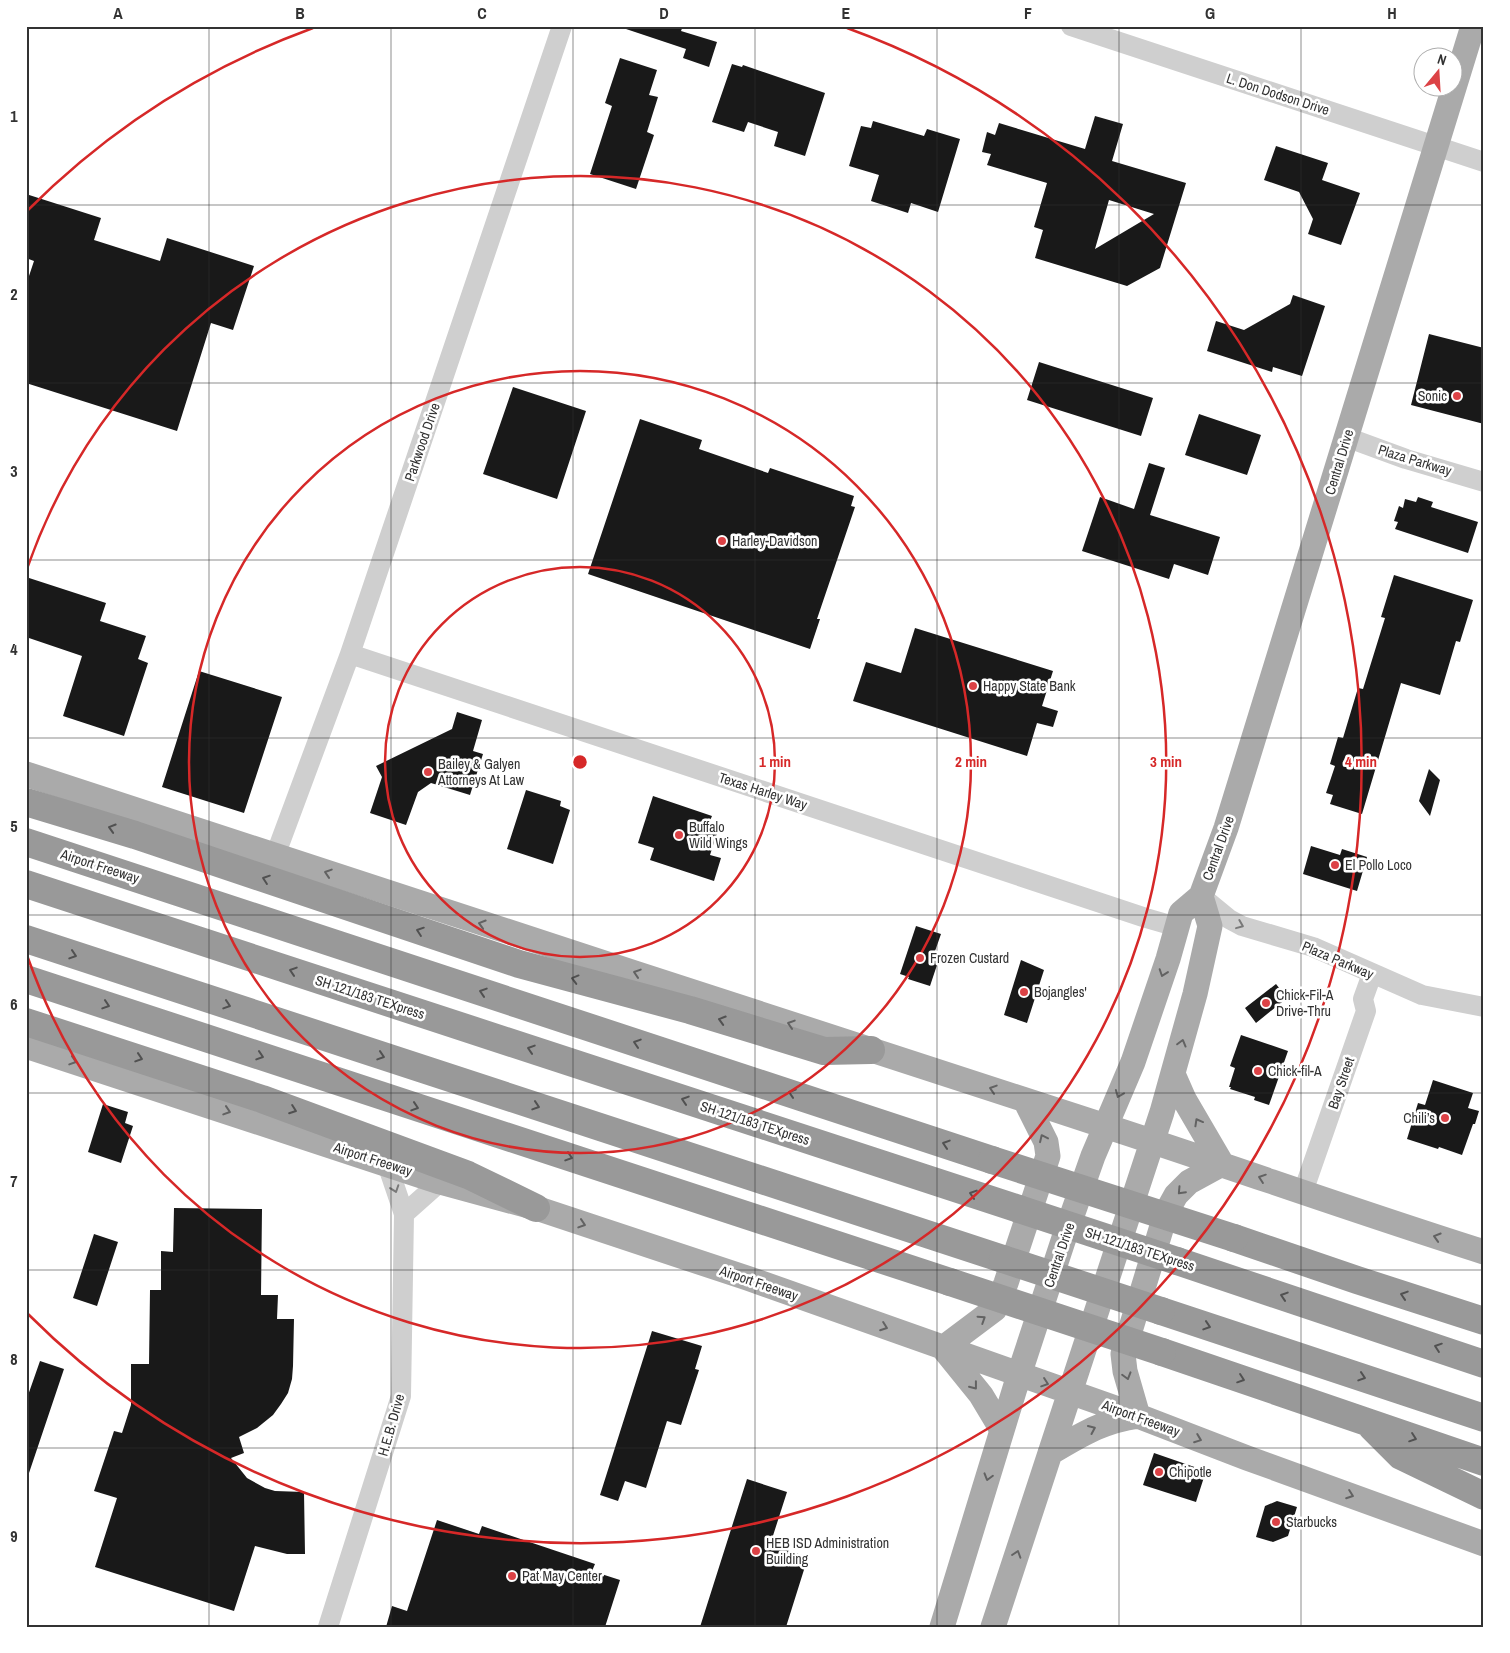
<svg xmlns="http://www.w3.org/2000/svg" width="1510" height="1653" font-family="'Archivo Narrow',sans-serif">
  <style>
    .building { fill: #191919; fill-rule: evenodd }
    .lines { fill: none; stroke-linecap: round; stroke-linejoin: round }
    .minor { stroke: #cfcfcf; stroke-width: 20 }
    .major { stroke: #aaa; stroke-width: 25 }
    .highway { stroke: #999; stroke-width: 28 }
    .highway-bridge { stroke: #999; stroke-width: 28 }
    .oneway { stroke: #515151 }
    .oneway2 { stroke: #626262 }
    .oneway3 { stroke: #797979 }
    .grid { fill: none; stroke: #323232; stroke-width: 1; stroke-opacity: 0.55 }
    .ring { fill: none; stroke: #d62828; stroke-width: 2.5 }
    .poi-dot { fill: #dc4246; stroke: #fff; stroke-width: 2 }
    .labels { text-anchor: middle; stroke-width: 5; stroke-linejoin: round; paint-order: stroke }
    .street-label { font-size: 14px; fill: #323232; stroke: #fff }
    .poi-label { font-size: 14px; fill: #323232; stroke: #fff; text-anchor: start }
    .centre { fill: #d62828; stroke: #fff; stroke-width: 2.5 }
    .ring-label { font-size: 15px; text-anchor: middle; font-weight: bold; fill: #d62828; stroke: #fff; stroke-width: 5; stroke-linejoin: round; paint-order: stroke }
    .neatline { fill: none; stroke: #323232; stroke-width: 2 }
    .grid-label { font-size: 16px; text-anchor: middle; font-weight: bold; fill: #323232 }
  </style>
  <rect width="100%" height="100%" fill="#fff"/>
  <path class="building" d="M626,26H683L681,31L717,42L709,67L683,58L686,49L626,29Z
    M620,58L657,70L649,95L658,97L647,132L654,135L636,189L590,174L612,106L605,103Z
    M732,64L742,67L743,65L825,93L805,156L774,146L778,132L748,122L744,132L712,122Z
    M1095,116L1123,124L1112,161L1186,183L1160,268L1127,286L1035,258L1043,230L1034,227L1047,183L987,165L991,154L982,152L987,132L995,135L999,123L1085,149ZM1109,200L1154,214L1095,249Z
    M873,121L924,136L927,129L960,139L938,212L911,203L908,213L871,201L879,175L849,166L861,126L871,128Z
    M1276,146L1328,163L1322,180L1360,193L1341,245L1308,234L1313,219L1299,192L1264,180Z
    M26,194L101,218L94,240L160,261L167,238L254,266L233,330L211,323L177,431L26,383V285L34,261L26,258Z
    M1293,295L1325,306L1302,376L1273,367L1272,372L1207,351L1216,321L1244,330L1290,304Z
    M1429,334L1484,348V424L1411,405Z
    M1039,362L1153,398L1141,436L1027,400Z
    M513,387L586,411L557,499L483,474Z
    M1199,414L1261,435L1247,475L1185,455Z
    M640,419L702,440L699,449L768,473L770,468L854,496L851,506L855,507L817,619H820L810,649L588,574Z
    M1149,463L1165,468L1150,515L1220,537L1208,575L1174,564L1169,579L1082,551L1100,497L1134,509Z
    M1418,497L1433,502L1431,507L1478,522L1468,553L1395,529L1398,522L1394,521L1399,506L1403,508L1405,499L1416,502Z
    M1394,575L1473,600L1460,642L1456,641L1440,695L1401,683L1362,814L1330,804L1333,795L1326,793L1335,766L1330,764L1338,737L1343,738L1358,688L1363,689L1385,618L1381,617Z
    M26,577L106,603L100,621L146,636L138,659L148,663L124,736L63,716L82,656L26,637Z
    M915,628L1053,671L1042,706L1058,711L1053,727L1037,723L1027,756L853,701L866,662L901,673Z
    M199,671L282,697L244,813L162,787Z
    M457,712L482,720L473,751L483,754L470,795L431,783L418,792L406,825L370,813L382,777L376,766L452,729Z
    M1429,769L1440,780L1430,816L1419,801Z
    M526,790L561,801L560,806L570,810L553,864L507,849Z
    M653,796L712,816L709,823L719,827L710,855L721,858L714,881L650,860L654,848L638,843Z
    M1311,846L1340,855L1342,849L1367,857L1357,891L1303,874Z
    M916,926L941,934L934,954L937,955L935,960L938,962L930,986L908,979L909,977L900,974Z
    M1021,960L1044,970L1027,1023L1004,1015Z
    M1276,984L1287,998L1256,1023L1245,1008Z
    M1241,1035L1288,1051L1269,1105L1254,1100L1255,1097L1230,1089L1231,1087H1229L1235,1068L1230,1066Z
    M1433,1080L1473,1093L1468,1108L1479,1111L1475,1124H1473L1462,1155L1439,1147L1438,1149L1407,1139L1418,1103L1425,1105Z
    M103,1104L128,1112L125,1123L133,1126L121,1163L88,1152Z
    M174,1208L262,1209L261,1295H278L277,1319H294L293,1366L292,1379L288,1393L281,1404L273,1415L257,1428L239,1437L244,1453L231,1458L247,1478L265,1488L275,1491L304,1492L305,1554H287L255,1546L234,1611L95,1567L117,1498L94,1491L114,1431L122,1433L131,1405V1364H149L150,1290H161V1251L173,1252Z
    M94,1234L118,1242L97,1306L73,1298Z
    M652,1331L702,1346L695,1369L699,1370L681,1425L667,1421L646,1488L625,1481L618,1501L600,1495Z
    M40,1361L64,1369L29,1473H26V1401Z
    M1154,1453L1206,1471L1196,1502L1143,1485Z
    M747,1479L787,1492L770,1545L808,1557L786,1627H700Z
    M1277,1501L1297,1507L1288,1536L1273,1542L1256,1537L1265,1506Z
    M437,1520L479,1534L482,1526L595,1564L592,1571L620,1580L605,1627H386L392,1606L407,1611Z"/>
  <g class="lines">
    <path class="minor" d="M1071,26L1484,162
      M1346,437L1406,459L1484,482
      M350,654L1146,918L1177,927
      M275,856L350,654L562,26
      M1201,896L1229,919L1242,926L1313,947L1422,995L1484,1007
      M1303,1192L1366,1011L1363,999L1372,974
      M404,1214L440,1182
      M328,1627L401,1396L404,1214L387,1164"/>
    <path class="major" d="M26,774C383,891 739,1007 1096,1123C1226,1165 1354,1211 1484,1252
      M26,1046L440,1182L536,1208L747,1278L1138,1416L1247,1458L1484,1544
      M1173,1074L1184,1099L1222,1164
      M943,1348L995,1309L1006,1283L1048,1156L1046,1142L1025,1100
      M943,1348L981,1395L1002,1430
      M1050,1453C1081,1435 1102,1421 1138,1416L1125,1371L1123,1354L1166,1213L1176,1195L1189,1182L1222,1164
      M942,1627L1019,1375L1063,1241L1093,1156L1133,1062L1168,959L1181,913L1201,896L1226,828L1473,26
      M993,1627L1162,1112L1195,994L1210,926L1201,896"/>
    <path class="highway" d="M26,802L135,835L519,964L690,1010L824,1051L871,1050
      M26,842L992,1160
      M26,884L1019,1209
      M26,939L1003,1259
      M26,979L950,1282
      M26,1022L262,1099L468,1175L536,1208
      M1234,1238L1357,1280L1484,1321
      M1177,1261L1484,1364
      M1161,1311L1484,1418
      M1162,1352L1484,1462
      M1372,1427L1401,1456L1484,1496"/>
    <path class="highway-bridge" d="M992,1160L1234,1238
      M1019,1209L1177,1261
      M1003,1259L1161,1311
      M950,1282L1162,1352"/>
  </g>
  <defs><path id="oneway-chevron" d="M-2-3.5L2.5 0L-2 3.5" fill="none" stroke-width="1.6" stroke-linecap="round" stroke-linejoin="round" transform="scale(1.25)"/></defs>
  <g class="oneway">
    <use href="#oneway-chevron" transform="translate(112 828) rotate(-163)"/>
    <use href="#oneway-chevron" transform="translate(266 879) rotate(-161)"/>
    <use href="#oneway-chevron" transform="translate(420 931) rotate(-161)"/>
    <use href="#oneway-chevron" transform="translate(73 955) rotate(18)"/>
    <use href="#oneway-chevron" transform="translate(293 971) rotate(-162)"/>
    <use href="#oneway-chevron" transform="translate(575 979) rotate(-165)"/>
    <use href="#oneway-chevron" transform="translate(483 992) rotate(-162)"/>
    <use href="#oneway-chevron" transform="translate(106 1005) rotate(18)"/>
    <use href="#oneway-chevron" transform="translate(227 1005) rotate(18)"/>
    <use href="#oneway-chevron" transform="translate(722 1020) rotate(-163)"/>
    <use href="#oneway-chevron" transform="translate(637 1043) rotate(-162)"/>
    <use href="#oneway-chevron" transform="translate(531 1049) rotate(-162)"/>
    <use href="#oneway-chevron" transform="translate(260 1056) rotate(18)"/>
    <use href="#oneway-chevron" transform="translate(381 1056) rotate(18)"/>
    <use href="#oneway-chevron" transform="translate(139 1058) rotate(18)"/>
    <use href="#oneway-chevron" transform="translate(792 1093) rotate(-162)"/>
    <use href="#oneway-chevron" transform="translate(685 1100) rotate(-162)"/>
    <use href="#oneway-chevron" transform="translate(536 1106) rotate(18)"/>
    <use href="#oneway-chevron" transform="translate(415 1107) rotate(18)"/>
    <use href="#oneway-chevron" transform="translate(293 1110) rotate(20)"/>
    <use href="#oneway-chevron" transform="translate(946 1144) rotate(-162)"/>
    <use href="#oneway-chevron" transform="translate(569 1157) rotate(18)"/>
    <use href="#oneway-chevron" transform="translate(973 1194) rotate(-162)"/>
    <use href="#oneway-chevron" transform="translate(1404 1295) rotate(-162)"/>
    <use href="#oneway-chevron" transform="translate(1284 1296) rotate(-162)"/>
    <use href="#oneway-chevron" transform="translate(1207 1326) rotate(18)"/>
    <use href="#oneway-chevron" transform="translate(1438 1347) rotate(-161)"/>
    <use href="#oneway-chevron" transform="translate(1362 1377) rotate(18)"/>
    <use href="#oneway-chevron" transform="translate(1241 1379) rotate(19)"/>
    <use href="#oneway-chevron" transform="translate(1413 1438) rotate(19)"/>
  </g>
  <g class="oneway2">
    <use href="#oneway-chevron" transform="translate(328 873) rotate(-162)"/>
    <use href="#oneway-chevron" transform="translate(482 924) rotate(-163)"/>
    <use href="#oneway-chevron" transform="translate(637 973) rotate(-162)"/>
    <use href="#oneway-chevron" transform="translate(1163 973) rotate(109)"/>
    <use href="#oneway-chevron" transform="translate(791 1024) rotate(-162)"/>
    <use href="#oneway-chevron" transform="translate(1182 1043) rotate(-75)"/>
    <use href="#oneway-chevron" transform="translate(73 1061) rotate(18)"/>
    <use href="#oneway-chevron" transform="translate(993 1089) rotate(-162)"/>
    <use href="#oneway-chevron" transform="translate(1119 1094) rotate(112)"/>
    <use href="#oneway-chevron" transform="translate(227 1111) rotate(18)"/>
    <use href="#oneway-chevron" transform="translate(1198 1122) rotate(-119)"/>
    <use href="#oneway-chevron" transform="translate(1043 1138) rotate(-115)"/>
    <use href="#oneway-chevron" transform="translate(1262 1178) rotate(-161)"/>
    <use href="#oneway-chevron" transform="translate(1181 1191) rotate(133)"/>
    <use href="#oneway-chevron" transform="translate(582 1224) rotate(18)"/>
    <use href="#oneway-chevron" transform="translate(1437 1237) rotate(-163)"/>
    <use href="#oneway-chevron" transform="translate(982 1319) rotate(-33)"/>
    <use href="#oneway-chevron" transform="translate(884 1327) rotate(20)"/>
    <use href="#oneway-chevron" transform="translate(1127 1376) rotate(74)"/>
    <use href="#oneway-chevron" transform="translate(1045 1383) rotate(19)"/>
    <use href="#oneway-chevron" transform="translate(974 1386) rotate(52)"/>
    <use href="#oneway-chevron" transform="translate(1092 1429) rotate(-24)"/>
    <use href="#oneway-chevron" transform="translate(1198 1439) rotate(21)"/>
    <use href="#oneway-chevron" transform="translate(988 1477) rotate(106)"/>
    <use href="#oneway-chevron" transform="translate(1350 1495) rotate(20)"/>
    <use href="#oneway-chevron" transform="translate(1017 1554) rotate(-72)"/>
  </g>
  <g class="oneway3">
    <use href="#oneway-chevron" transform="translate(1240 925) rotate(22)"/>
    <use href="#oneway-chevron" transform="translate(395 1189) rotate(71)"/>
  </g>
  <path class="grid" d="M209,26V1627M391,26V1627M573,26V1627M755,26V1627M937,26V1627M1119,26V1627M1301,26V1627M26,205H1484M26,383H1484M26,560H1484M26,738H1484M26,915H1484M26,1093H1484M26,1270H1484M26,1448H1484"/>
  <g class="ring">
    <circle cx="580" cy="762" r="195"/>
    <circle cx="580" cy="762" r="391"/>
    <path d="M28 566A586 586 0 1 1 28 958"/>
    <path d="M28 210A781 781 0 0 1 313 28M847 28A781 781 0 1 1 28 1314"/>
  </g>
  <g class="poi-dot">
    <circle cx="1457" cy="396" r="5"/>
    <circle cx="722" cy="541" r="5"/>
    <circle cx="973" cy="686" r="5"/>
    <circle cx="428" cy="772" r="5"/>
    <circle cx="679" cy="835" r="5"/>
    <circle cx="1335" cy="865" r="5"/>
    <circle cx="920" cy="958" r="5"/>
    <circle cx="1024" cy="992" r="5"/>
    <circle cx="1266" cy="1003" r="5"/>
    <circle cx="1258" cy="1071" r="5"/>
    <circle cx="1445" cy="1118" r="5"/>
    <circle cx="1159" cy="1472" r="5"/>
    <circle cx="1276" cy="1522" r="5"/>
    <circle cx="756" cy="1551" r="5"/>
    <circle cx="512" cy="1576" r="5"/>
  </g>
  <g class="labels">
    <g class="street-label">
      <text transform="translate(1278 94) rotate(18)" y="5">L. Don Dodson Drive</text>
      <text transform="translate(422 442) rotate(-71)" y="5">Parkwood Drive</text>
      <text transform="translate(1415 460) rotate(17)" y="5">Plaza Parkway</text>
      <text transform="translate(1339 462) rotate(-73)" y="5">Central Drive</text>
      <text transform="translate(763 791) rotate(18)" y="5">Texas Harley Way</text>
      <text transform="translate(1218 848) rotate(-70)" y="5">Central Drive</text>
      <text transform="translate(100 866) rotate(18)" y="5">Airport Freeway</text>
      <text transform="translate(1338 960) rotate(23)" y="5">Plaza Parkway</text>
      <text transform="translate(370 997) rotate(18)" y="5">SH 121/183 TEXpress</text>
      <text transform="translate(1341 1083) rotate(-71)" y="5">Bay Street</text>
      <text transform="translate(755 1123) rotate(18)" y="5">SH 121/183 TEXpress</text>
      <text transform="translate(373 1159) rotate(18)" y="5">Airport Freeway</text>
      <text transform="translate(1140 1249) rotate(18)" y="5">SH 121/183 TEXpress</text>
      <text transform="translate(1059 1255) rotate(-71)" y="5">Central Drive</text>
      <text transform="translate(759 1283) rotate(19)" y="5">Airport Freeway</text>
      <text transform="translate(1141 1418) rotate(20)" y="5">Airport Freeway</text>
      <text transform="translate(391 1425) rotate(-74)" y="5">H.E.B. Drive</text>
    </g>
    <g class="poi-label">
      <text x="1447" y="401" text-anchor="end">Sonic</text>
      <text x="732" y="546">Harley-Davidson</text>
      <text x="983" y="691">Happy State Bank</text>
      <text x="438" y="769">Bailey &amp; Galyen<tspan x="438" dy="16">Attorneys At Law</tspan></text>
      <text x="689" y="832">Buffalo<tspan x="689" dy="16">Wild Wings</tspan></text>
      <text x="1345" y="870">El Pollo Loco</text>
      <text x="930" y="963">Frozen Custard</text>
      <text x="1034" y="997">Bojangles'</text>
      <text x="1276" y="1000">Chick-Fil-A<tspan x="1276" dy="16">Drive-Thru</tspan></text>
      <text x="1268" y="1076">Chick-fil-A</text>
      <text x="1435" y="1123" text-anchor="end">Chili’s</text>
      <text x="1169" y="1477">Chipotle</text>
      <text x="1286" y="1527">Starbucks</text>
      <text x="766" y="1548">HEB ISD Administration<tspan x="766" dy="16">Building</tspan></text>
      <text x="522" y="1581">Pat May Center</text>
    </g>
  </g>
  <circle cx="580" cy="762" r="8" class="centre"/>
  <g class="ring-label">
    <text x="775" y="767">1 min</text>
    <text x="971" y="767">2 min</text>
    <text x="1166" y="767">3 min</text>
    <text x="1361" y="767">4 min</text>
  </g>
  <rect width="1510" height="1653" fill="none" stroke="#ffffff" stroke-width="55"/>
  <g transform="translate(1438 72) rotate(18)"><circle r="24" fill="#ffffff" stroke="#adadad"/>
  <path d="M0-4L9 19L0 12L-9 19Z" fill="#dc4246"/>
  <text y="-8" font-size="14" font-weight="bold" text-anchor="middle" fill="#323232">N</text>
  </g>
  <rect x="28" y="28" width="1454" height="1598" class="neatline"/>
  <g class="grid-label">
    <text x="118" y="19">A</text>
    <text x="300" y="19">B</text>
    <text x="482" y="19">C</text>
    <text x="664" y="19">D</text>
    <text x="846" y="19">E</text>
    <text x="1028" y="19">F</text>
    <text x="1210" y="19">G</text>
    <text x="1392" y="19">H</text>
    <text x="14" y="122">1</text>
    <text x="14" y="300">2</text>
    <text x="14" y="477">3</text>
    <text x="14" y="655">4</text>
    <text x="14" y="832">5</text>
    <text x="14" y="1010">6</text>
    <text x="14" y="1187">7</text>
    <text x="14" y="1365">8</text>
    <text x="14" y="1542">9</text>
  </g>
</svg>
